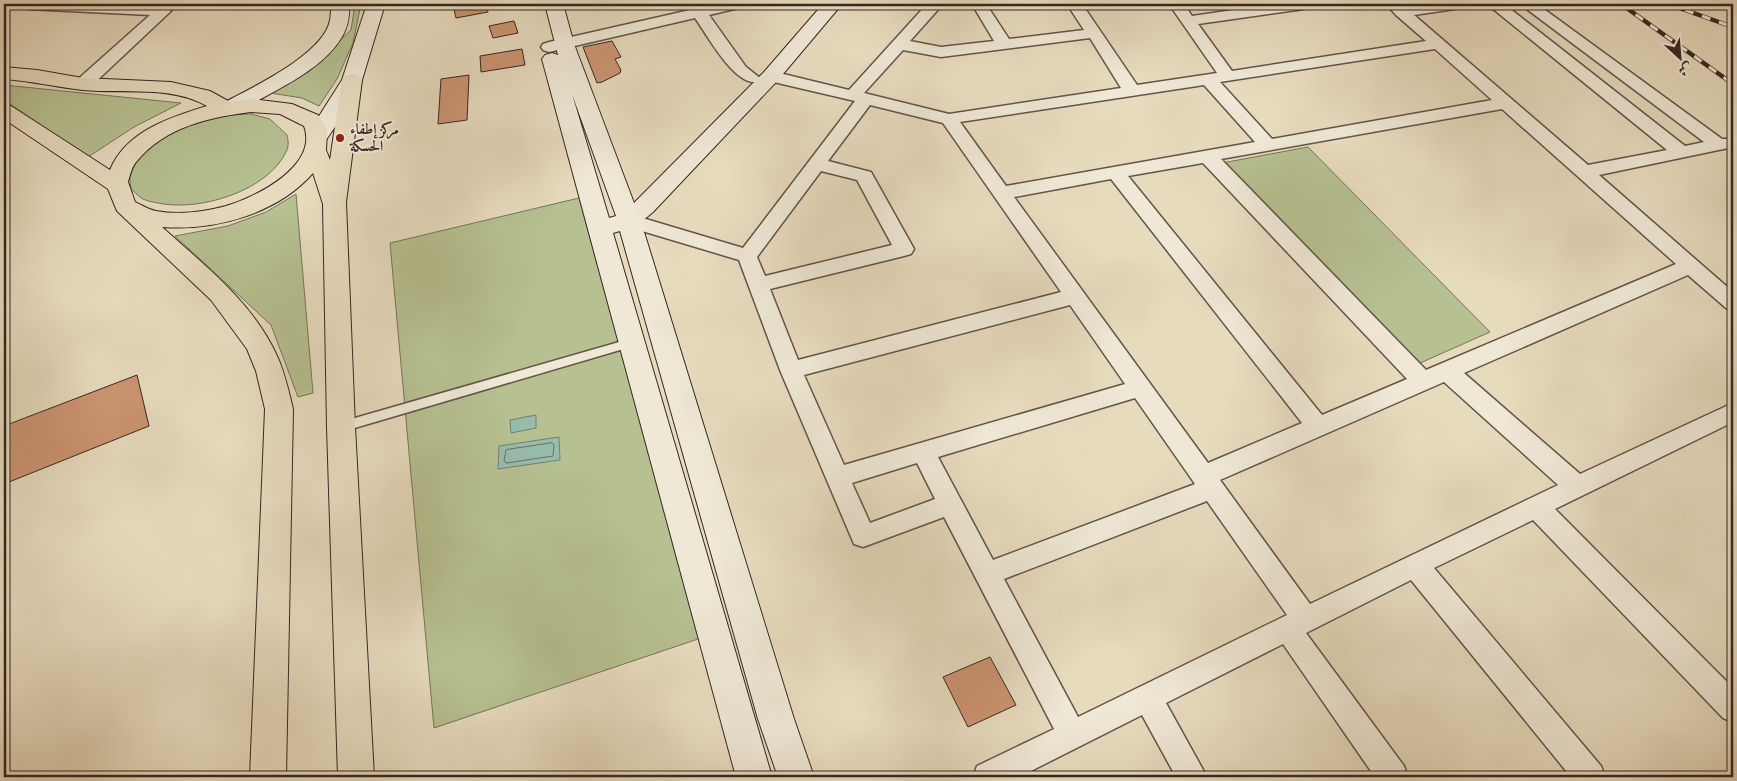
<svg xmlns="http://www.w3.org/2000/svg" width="1737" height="781" font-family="'Sorts Mill Goudy',Amiri,serif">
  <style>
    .green { fill: #b6c091; stroke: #76745a }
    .water { fill: #98bcab; stroke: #708074 }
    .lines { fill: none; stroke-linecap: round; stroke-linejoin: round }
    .shore { stroke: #667266; stroke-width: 1 }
    .building { fill: #cc9471; stroke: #352722 }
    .lane-casing { stroke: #625449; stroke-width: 3 }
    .street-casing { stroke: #625449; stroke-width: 3 }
    .secondary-casing { stroke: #352722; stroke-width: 2 }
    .highway-casing { stroke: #352722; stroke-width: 2 }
    .lane { fill: #efe8d5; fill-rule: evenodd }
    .street { fill: #efe8d5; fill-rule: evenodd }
    .secondary { fill: #efe8d5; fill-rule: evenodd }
    .highway { fill: #e7dbbe; fill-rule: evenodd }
    .rail-casing { stroke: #352722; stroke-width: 4.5 }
    .rail { stroke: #efe8d5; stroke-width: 3; stroke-dasharray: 9; stroke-linecap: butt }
    .poi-dot { fill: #8f2418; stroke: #efe8d5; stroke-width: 2 }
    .labels { text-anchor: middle; stroke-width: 4; stroke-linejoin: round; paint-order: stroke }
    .far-poi-label { font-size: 15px; font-weight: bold; fill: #352722; stroke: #efe8d5; text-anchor: start }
  </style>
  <rect width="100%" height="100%" fill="#e7dbbe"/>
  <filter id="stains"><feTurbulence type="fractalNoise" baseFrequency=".004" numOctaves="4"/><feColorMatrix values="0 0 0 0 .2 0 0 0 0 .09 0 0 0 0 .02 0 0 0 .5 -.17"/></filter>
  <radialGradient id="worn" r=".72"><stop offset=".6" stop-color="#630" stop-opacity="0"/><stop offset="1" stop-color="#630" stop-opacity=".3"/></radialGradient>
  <path class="green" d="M351,4H361L353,43L337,79L319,106L302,98L271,93L303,73L351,30L354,11Z
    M4,85L181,103L134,127L88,157L4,100Z
    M251,114L270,119L287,135C288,139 289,145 287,150C269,191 199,212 158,203C153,202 147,201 143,199C139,197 135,192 131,189L129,172C134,164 140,153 147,146C175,122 215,115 251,114Z
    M1308,147L1490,332L1418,364L1222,163Z
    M296,194L313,393L298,397L271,325L175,236L228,226L266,212Z
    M579,198L701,638L434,728L390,243Z"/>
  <path class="water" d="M536,415V428L511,433L510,420Z
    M559,437L560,460L498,469L499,446Z"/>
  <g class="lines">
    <path class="shore" d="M552,443L554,445L553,456L507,463L504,461L506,450Z"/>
  </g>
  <path class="building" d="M480,4H486L488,12L456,18L454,9Z
    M514,21L518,33L493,38L489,26Z
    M612,41L621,57L615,59L621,70L620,73L602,82L597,83L583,47Z
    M522,49L525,65L481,72L480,56Z
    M469,75L467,120L438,124L441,79Z
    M137,375L149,426L4,484V426Z
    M990,657L1016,705L968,727L943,677Z"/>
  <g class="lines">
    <g class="lane-casing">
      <path id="lane" d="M633,338L637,339L638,342L637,345L341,432L337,430L335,427L337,424L341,422Z"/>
    </g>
    <g class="street-casing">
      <path id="street" d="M21,4H111L163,6L168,8L171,11L89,88H77L75,84L77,80L150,15L28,9L23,7Z
        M686,4H701L703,7L719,4H745L743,7L709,15L746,67L760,78L758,82C735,87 708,36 695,18L549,52L543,50L541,47L543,44L549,42L690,10Z
        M927,4H943L910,41L941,47L994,41L972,4H986L1009,39L1084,30L1067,4H1082L1137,85L1217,73L1169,4H1184L1192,16L1275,4H1311L1309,7L1304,9L1198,24L1232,71L1426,41L1396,15L1386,4H1402L1405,7L1426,4H1462L1460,7L1455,9L1414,15L1588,165L1667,150L1487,4H1504L1685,146L1704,142L1520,4H1537L1722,139H1733V147L1599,175L1733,292V310L1726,308L1688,275L1464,373L1580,474L1733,403V422L1555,509L1733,688V722L1723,718L1533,520L1434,568L1601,766L1605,777H1571L1411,580L1306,633L1404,766L1408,777H1375L1283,644L1166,703L1207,777H1176L1142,715L1019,777H973L977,766L1054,729L944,517L863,547L854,544L780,370L739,260L622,225L619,220L622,215L629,214L743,248L855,101L765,80L763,76L765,72L771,71L849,90ZM1090,38L1121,88L949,114L864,93L903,50L941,57ZM1435,49L1492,100L1272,139L1220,82ZM1204,85L1255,142L1006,186L960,122ZM870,105L943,123L1061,292L798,360L770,289L904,256L911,254L914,249L871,172L828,161ZM1502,109L1676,264L1426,370L1221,159ZM1203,163L1407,379L1322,415L1128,176ZM821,171L857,180L892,245L765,276L757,257ZM1111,179L1302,423L1208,463L1014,197ZM1070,305L1125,384L844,465L804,375ZM1444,382L1558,485L1310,604L1220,480ZM1135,398L1195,484L993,560L938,457ZM917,463L935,499L870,523L852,483ZM1207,501L1287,615L1078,717L1004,579Z"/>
    </g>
    <g class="secondary-casing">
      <path id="secondary" d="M331,4H349C350,16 348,26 342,37C324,67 286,85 257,101C250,105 240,112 232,112C230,112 227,111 225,110L222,106L225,102C253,87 324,54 330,20C331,15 331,9 331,4Z
        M367,4H385L362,80L345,112L326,140L318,142L310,140L307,135L342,80Z
        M545,4H563L574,44L634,203L764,72L823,4H842L778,80L653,212L641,222L794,719L814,777H778L758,719L620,231L613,233L772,777H736L542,59L545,55L552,53L558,55ZM572,94L616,216L609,218Z"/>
    </g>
    <g class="highway-casing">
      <path id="highway" d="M4,67L37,70L83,78L171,82L210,91L230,102L251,99L292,104L318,115L323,122L327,131L326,150L330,160L342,80L345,76L352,74L359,76L362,80L346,202L355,427L374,777H338L327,427L323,204L313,173C277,214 215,231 162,227C205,266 254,303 278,358C285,374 289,392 293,409L286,777H250L265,409L256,371L247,349L211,300L117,211L108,189L4,119V104L11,106L110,170C126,131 171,117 207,106C171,85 123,94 83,90C57,87 31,81 4,79ZM251,112L280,114L304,126C319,166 256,197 226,206C204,212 178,215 156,211C149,210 142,205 135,202L128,182C130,175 132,166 137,161C165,127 210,117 251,112Z"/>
    </g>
    <use href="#lane" class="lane"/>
    <use href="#street" class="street"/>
    <use href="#secondary" class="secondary"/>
    <use href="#highway" class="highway"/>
    <g class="rail-casing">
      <path id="rail" d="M1621,4L1733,84
        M1668,4L1733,27"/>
    </g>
    <use href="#rail" class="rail"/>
  </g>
  <circle class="poi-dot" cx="340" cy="138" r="5"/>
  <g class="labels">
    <g class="far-poi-label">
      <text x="350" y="134">مركز إطفاء<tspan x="350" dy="17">الحسكة</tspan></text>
    </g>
  </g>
  <rect width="1737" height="781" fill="none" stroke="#e7dbbe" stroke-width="20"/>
  <rect x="5" y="5" width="1727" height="771" fill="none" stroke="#352722" stroke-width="2.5"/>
  <rect x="10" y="10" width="1717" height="761" fill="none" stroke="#352722"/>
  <g transform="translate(1680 58) rotate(154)" stroke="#efe8d5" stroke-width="4" paint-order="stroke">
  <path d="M0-4L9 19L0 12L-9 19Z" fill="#352722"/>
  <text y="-8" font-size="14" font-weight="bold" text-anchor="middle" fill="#352722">ش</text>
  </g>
  <rect width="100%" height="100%" filter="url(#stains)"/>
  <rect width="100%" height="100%" fill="url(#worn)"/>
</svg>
